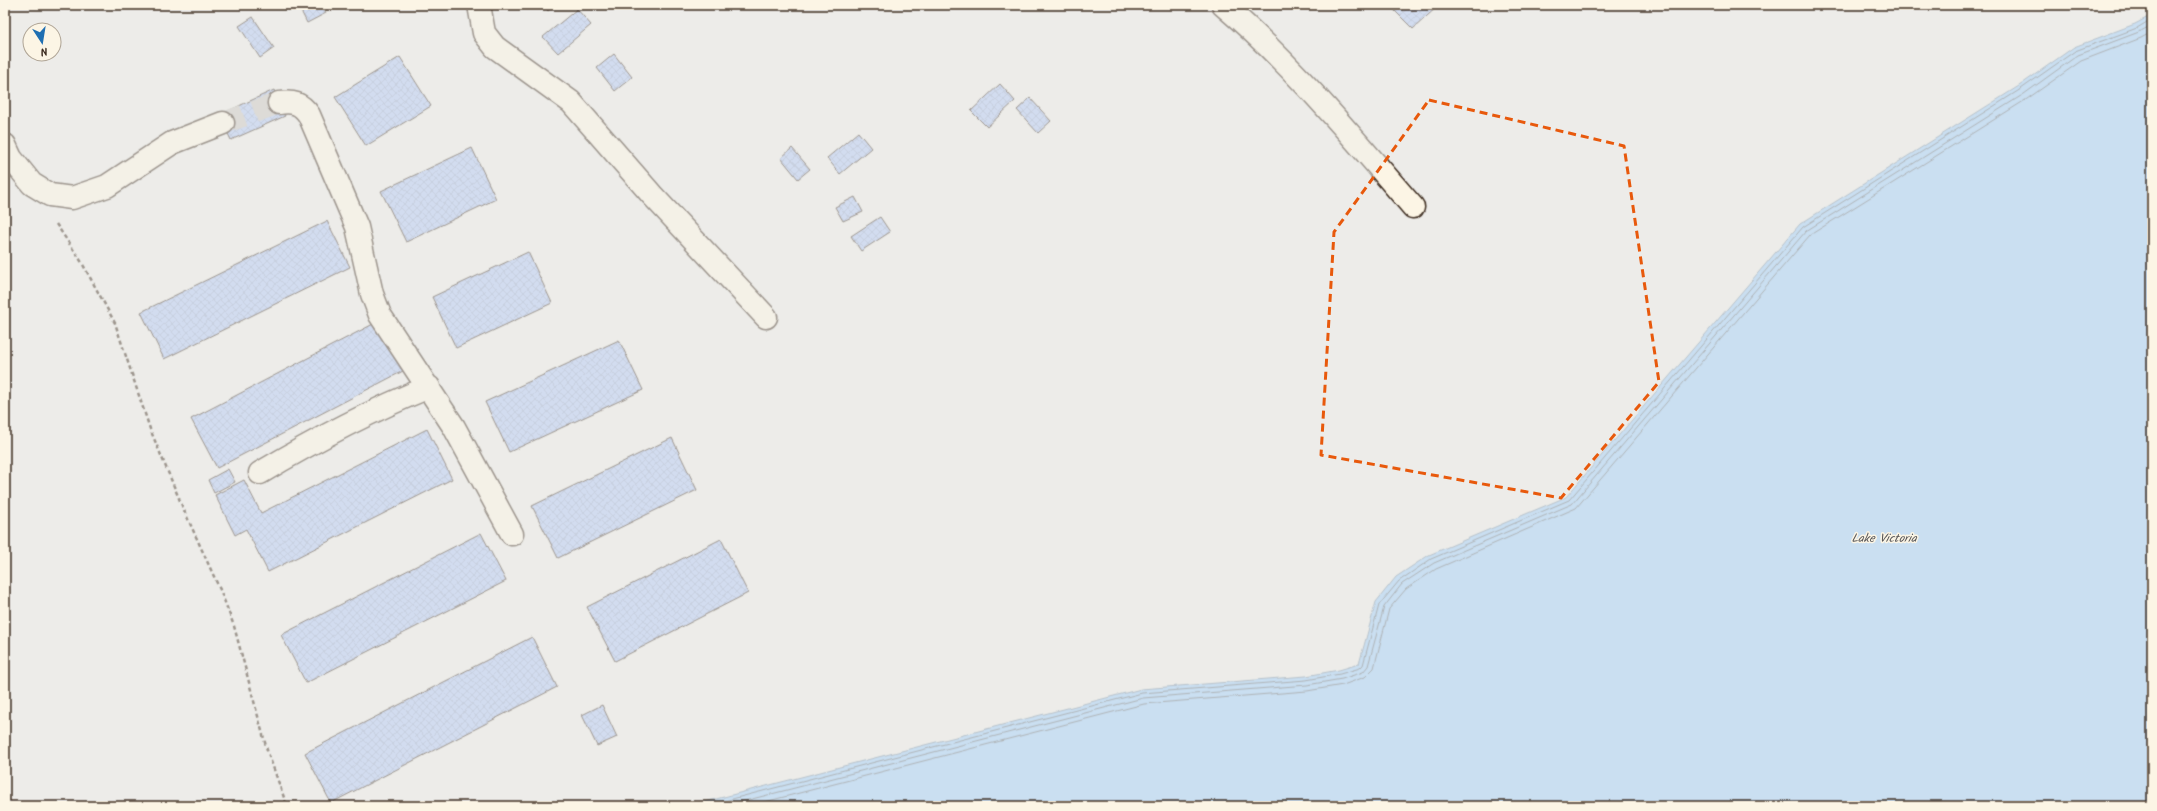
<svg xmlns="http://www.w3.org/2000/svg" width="2157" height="811" font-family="Kalam,sans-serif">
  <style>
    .water { fill: #9fcefb; stroke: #778ca3 }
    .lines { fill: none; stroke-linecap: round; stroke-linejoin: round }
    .shore { stroke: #636c76; stroke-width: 1 }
    .building { fill: url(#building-cross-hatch); stroke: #3b2a1e }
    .minor-tunnel { stroke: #c9c5c0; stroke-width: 22; stroke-dasharray: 22 11; stroke-linecap: butt }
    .minor-casing { stroke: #3b2a1e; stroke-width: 25 }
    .path { stroke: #3b2a1e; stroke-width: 2.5; stroke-dasharray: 4 3; stroke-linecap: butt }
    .minor { stroke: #fcf5e5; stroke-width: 22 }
    .marked { fill: none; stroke: #e8590c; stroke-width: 3; stroke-dasharray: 8 5; stroke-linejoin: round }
    .labels { text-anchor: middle; stroke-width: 3; stroke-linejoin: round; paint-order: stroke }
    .water-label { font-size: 12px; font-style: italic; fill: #545355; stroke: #fcf5e5 }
  </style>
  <defs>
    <pattern id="building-cross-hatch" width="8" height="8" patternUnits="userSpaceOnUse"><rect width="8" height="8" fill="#b2c8f7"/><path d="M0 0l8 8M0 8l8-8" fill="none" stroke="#9aacd3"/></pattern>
  </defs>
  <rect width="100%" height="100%" fill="#edece9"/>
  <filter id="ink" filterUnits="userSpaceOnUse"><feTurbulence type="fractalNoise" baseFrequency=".025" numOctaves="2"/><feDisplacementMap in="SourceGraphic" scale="8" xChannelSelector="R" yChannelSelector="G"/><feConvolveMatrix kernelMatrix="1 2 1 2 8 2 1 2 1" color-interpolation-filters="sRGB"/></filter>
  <g filter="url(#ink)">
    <path class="water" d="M2152,15V806H689L1141,689L1306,676L1339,670L1359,664L1376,602L1396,577L1429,555L1566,497L1800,224L2019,86L2074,47L2135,24Z"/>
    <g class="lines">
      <path class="shore" d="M705,806L1142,693L1306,680L1340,674L1360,668L1363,665L1379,605L1399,581L1431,559L1569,500L1803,227L2021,89L2075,51L2137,28L2152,19
        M725,806L1143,698L1307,685L1342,679L1363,672L1368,666L1384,607L1402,584L1434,563L1572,504L1806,231L2024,94L2078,55L2139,32L2152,25
        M749,806L1144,704L1307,691L1343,685L1365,677L1374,668L1389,609L1406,589L1436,569L1576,508L1810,235L2027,99L2081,61L2141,38L2152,32"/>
    </g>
    <path class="building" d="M298,5H321L326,13L307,23Z
      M542,5H555L548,11Z
      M1389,5H1439L1413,29Z
      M577,9L591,25L558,53L543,37Z
      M253,17L274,48L260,58L239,26Z
      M614,54L632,77L615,91L597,68Z
      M400,57L431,106L366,146L335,97Z
      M1000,84L1015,101L987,127L971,111Z
      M274,90L285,116L231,140L219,115Z
      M1030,98L1051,121L1038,133L1017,110Z
      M858,132L871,148L840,174L827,158Z
      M472,148L496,199L406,242L381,191Z
      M792,148L810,169L798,179L781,158Z
      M855,197L863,212L843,221L835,207Z
      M880,217L890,232L861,251L851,236Z
      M327,221L350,267L164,359L141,312Z
      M528,252L552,303L456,348L432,297Z
      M377,322L403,371L217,468L191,419Z
      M619,340L643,390L509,452L485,402Z
      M427,429L452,479L268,572L246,529L235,535L215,495L244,480L261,513Z
      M672,438L697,490L558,558L532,506Z
      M228,469L235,482L214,493L208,480Z
      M481,533L506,581L306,683L281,635Z
      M721,539L748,593L615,661L587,607Z
      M532,637L557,687L331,803L305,753Z
      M602,705L617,737L597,746L582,715Z"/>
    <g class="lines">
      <path class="minor-tunnel" d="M223,123L279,103"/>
      <g class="minor-casing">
        <path id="minor" d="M479,5L484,33L495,47L571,102L652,195L766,317
          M1223,5C1293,65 1353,138 1413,207
          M279,103C293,101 301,103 309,115L357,227L372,294L380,315L454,427L512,534
          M5,145L11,158L32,184L50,195L72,198L107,186L172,143L223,123
          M260,473C315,440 370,411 429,387"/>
      </g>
      <path class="path" d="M56,224L81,261L115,323L150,429L183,508L221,592L234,626L267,750L287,806"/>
      <use href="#minor" class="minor"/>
    </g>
  </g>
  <path d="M0 0H2157V811H0ZM1429,100L1624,146L1659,382L1561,498L1321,455L1334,232Z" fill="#edece9" fill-opacity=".55" fill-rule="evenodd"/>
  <path class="marked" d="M1429,100L1624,146L1659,382L1561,498L1321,455L1334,232Z"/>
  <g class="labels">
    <g class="water-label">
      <text x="1884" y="542">Lake Victoria</text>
    </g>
  </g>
  <rect width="2157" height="811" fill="none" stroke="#fcf5e5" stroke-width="20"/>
  <rect x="10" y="10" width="2137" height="791" fill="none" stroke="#3b2a1e" stroke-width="1.5" filter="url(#ink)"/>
  <g transform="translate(42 42) rotate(168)"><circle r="19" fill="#fcf5e5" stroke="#afa495"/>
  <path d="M0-3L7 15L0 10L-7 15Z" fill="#1f6fb2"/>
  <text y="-6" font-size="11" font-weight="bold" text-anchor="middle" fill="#3b2a1e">N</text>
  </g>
</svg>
